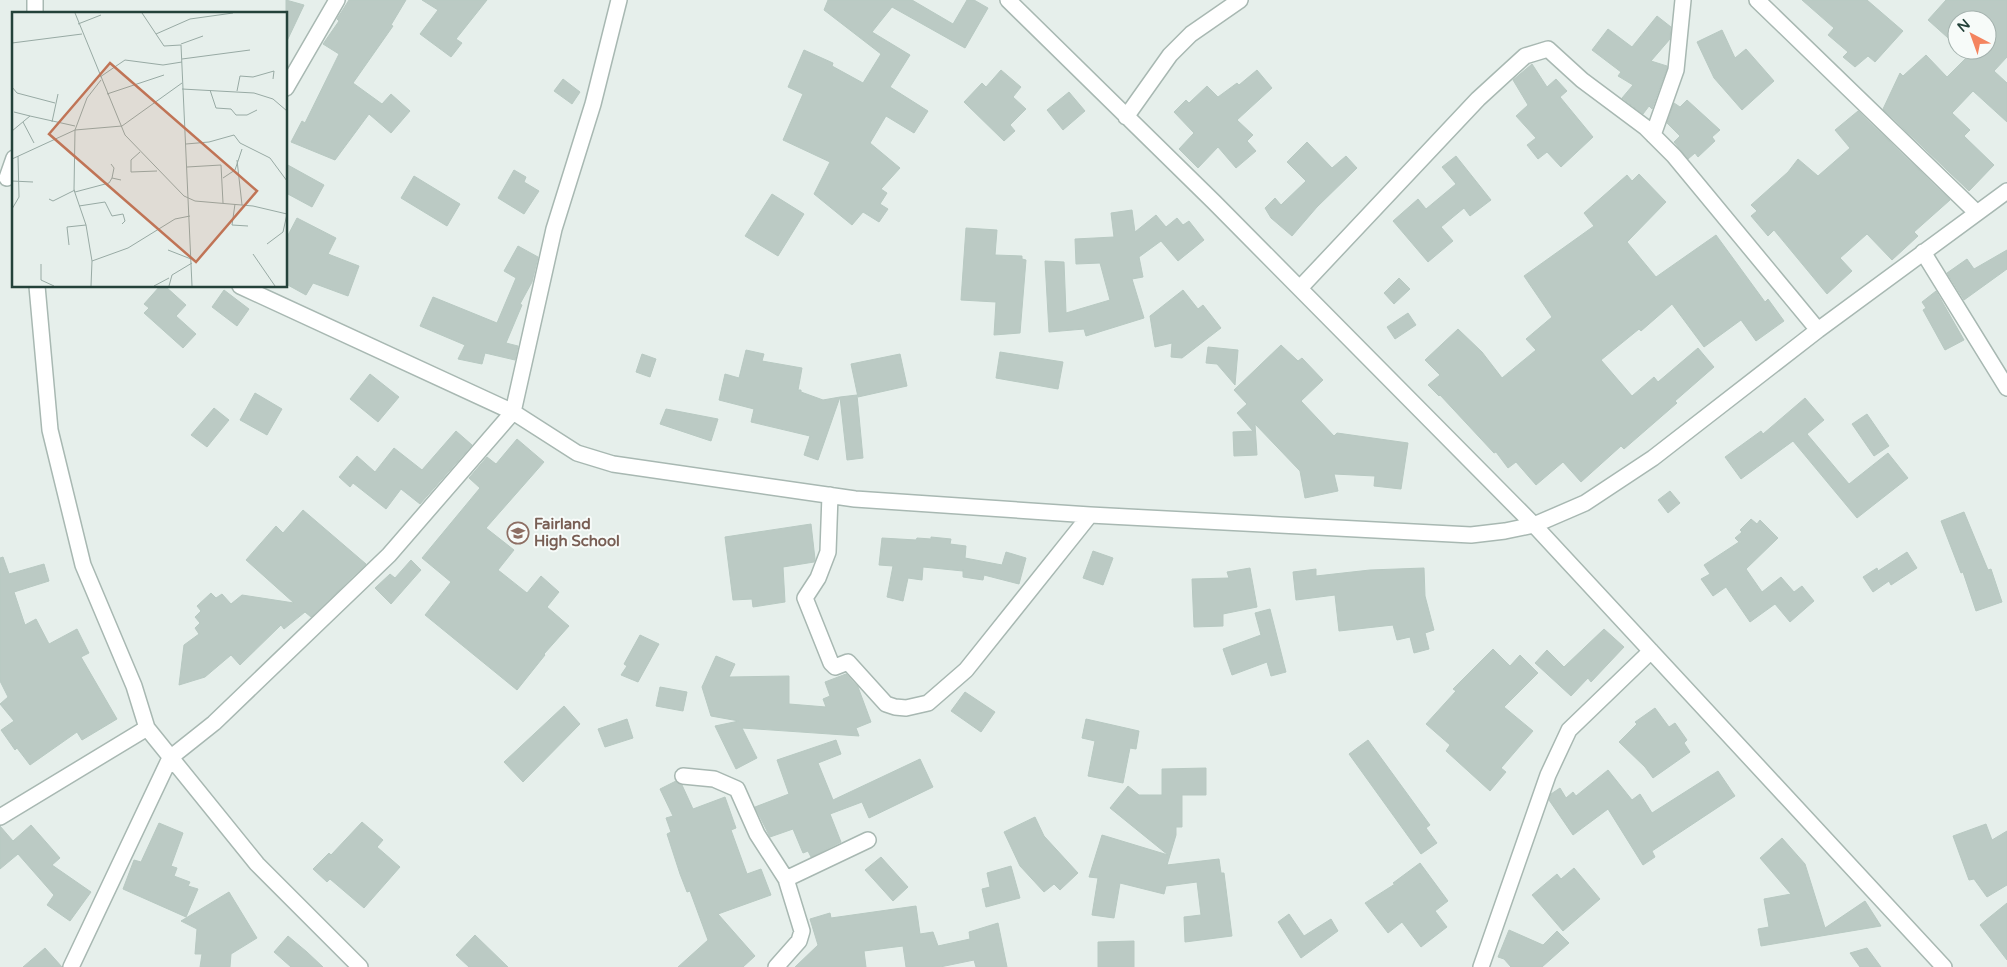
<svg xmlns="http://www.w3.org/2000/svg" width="2007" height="967" font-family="'Varela Round',sans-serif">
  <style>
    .building { fill: #bbcac4; stroke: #b8c9c2 }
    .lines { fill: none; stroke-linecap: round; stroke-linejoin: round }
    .minor-casing { stroke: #a8b8b2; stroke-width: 18 }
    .minor { stroke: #fff; stroke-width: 15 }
    .labels { text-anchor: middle; stroke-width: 4; stroke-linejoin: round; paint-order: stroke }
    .education-label { font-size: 15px; font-weight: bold; fill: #785e54; stroke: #f7fbf9; text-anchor: start }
    .inset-road { fill: none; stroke: #98aaa4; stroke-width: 1 }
    .view { fill: #c07456; fill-opacity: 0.15; stroke: #c07456; stroke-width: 2.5 }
    .inset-edge { fill: none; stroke: #24423a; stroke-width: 2.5 }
  </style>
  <rect width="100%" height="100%" fill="#e6efeb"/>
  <path class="building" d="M286,0L304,5L286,43Z
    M349,0H406L391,25L393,26L353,83L382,104L391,94L410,111L391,133L369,114L335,160L291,142L302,121L305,123L339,54L323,44L339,21L337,19Z
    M422,0H487L456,39L462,43L451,57L420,34L438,10Z
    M828,0H912L953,24L967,0H974L988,8L965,48L892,7L872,32L910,55L890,87L928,111L914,133L886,116L870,143L900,168L881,189L887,193L880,204L888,209L879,222L863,212L852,225L814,194L830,162L783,140L803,94L788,87L804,50L833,63L832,66L863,83L881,54L824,10Z
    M1802,0H1867L1903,31L1875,62L1868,56L1855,67L1843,57L1848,52L1828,35L1834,28Z
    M1946,0H2007V57L1994,71L2007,83V122L1973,91L1952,113L1970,130L1964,136L1994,165L1969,191L1883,109L1900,73L1903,76L1926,55L1947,77L1974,50H1987V20H1957V46L1928,20Z
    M1657,16L1671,27L1670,39L1651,61L1667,66V68L1652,109L1649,106L1643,114L1622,98L1633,85L1618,76L1621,72L1592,50L1608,29L1632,47Z
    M1722,30L1735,58L1746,49L1774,81L1742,110L1714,78L1697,42Z
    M1532,64L1547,87L1556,79L1567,91L1560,97L1593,137L1561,167L1547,152L1538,159L1527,145L1536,138L1516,116L1528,105L1513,80Z
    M1001,70L1021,87L1013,97L1026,109L1010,125L1015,131L1004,141L964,102L982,83L986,87Z
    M1257,70L1272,88L1237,120L1253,135L1247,141L1256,151L1236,168L1218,147L1198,168L1179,149L1194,133L1174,112L1186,100L1189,103L1207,86L1218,97L1237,83L1239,85Z
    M563,79L580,92L572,104L554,91Z
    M1069,92L1085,111L1063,130L1047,110Z
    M1687,100L1720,130L1712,137L1715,141L1698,157L1695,153L1688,159L1674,142L1680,136L1667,123L1674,103L1680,107Z
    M1858,111L1950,200L1914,232L1918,236L1892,260L1867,234L1840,258L1852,271L1827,294L1774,230L1768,236L1751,216L1757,211L1751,205L1788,172L1798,159L1818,176L1850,148L1835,130Z
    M1307,142L1332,168L1346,156L1357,168L1317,207L1292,236L1271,218L1265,208L1275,198L1281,205L1306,181L1287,162Z
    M1456,156L1491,200L1470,216L1464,208L1441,227L1453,241L1428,262L1393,221L1418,199L1426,209L1456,184L1442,167Z
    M286,164L324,185L312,207L286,193Z
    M514,170L526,177L524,182L539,191L524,214L498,198Z
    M1639,174L1666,202L1627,242L1656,277L1716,235L1765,302L1768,299L1784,321L1756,341L1741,320L1704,347L1672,304L1641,331L1639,329L1601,360L1632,396L1654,377L1658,382L1698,348L1714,367L1675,401L1677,403L1624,449L1621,446L1581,482L1563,462L1536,485L1516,462L1508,468L1496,452L1494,453L1440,395L1439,396L1428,385L1440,375L1425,360L1458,329L1482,352L1502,378L1536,350L1526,339L1552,317L1524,276L1594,226L1584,213L1627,175L1632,181Z
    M414,176L460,204L447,226L401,198Z
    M772,194L804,214L778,256L745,236Z
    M1132,210L1135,232L1156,215L1166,227L1177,218L1183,225L1189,221L1204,240L1178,261L1161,241L1139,257L1143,277L1132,279L1144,318L1086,336L1084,329L1049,332L1045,261L1064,262L1066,313L1110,300L1100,263L1076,264L1075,239L1114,237L1111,213Z
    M297,218L336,238L328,254L359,266L348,296L313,283L306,295L286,284V239Z
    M966,228L997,230L995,255L1022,256V259L1026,260L1020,333L994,335L996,302L961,300Z
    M518,246L538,257L532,282L520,304L522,305L506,343L518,346L515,360L485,353L482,364L458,359L465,345L420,326L433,297L497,323L516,278L504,271Z
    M2007,250V269L1964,300L1947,273L1967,259L1974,269Z
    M1399,278L1410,289L1394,304L1384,293Z
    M160,286H165L186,305L176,316L196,334L183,348L144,313L149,308L144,304Z
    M224,290L249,309L237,326L212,307Z
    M1183,290L1198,309L1203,305L1221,328L1182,358L1171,357L1172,343L1155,347L1150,316Z
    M1936,291L1964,340L1945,350L1923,310L1926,308L1922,302Z
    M1408,313L1416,325L1395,339L1387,327Z
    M1281,345L1298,361L1302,358L1323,380L1301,401L1334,436L1337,433L1408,443L1401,489L1374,486L1375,476L1334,474L1338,491L1305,498L1300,471L1255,424L1257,455L1234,456L1233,432L1253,431L1237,413L1247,404L1234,390Z
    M1208,347L1238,350L1235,385L1217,364L1206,363Z
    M746,350L764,354L762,361L802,368L798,390H801V392L823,400L840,397L818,460L804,455L810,436L751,422L754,409L719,400L725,374L739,378Z
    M1000,352L1063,362L1058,389L996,378Z
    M642,354L656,359L650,377L636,372Z
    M900,354L907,386L858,397L851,364Z
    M370,374L399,397L378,422L350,399Z
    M255,393L282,409L267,435L240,420Z
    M857,395L863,458L847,460L840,397Z
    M1805,398L1824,420L1807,434L1849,484L1888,453L1908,478L1857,518L1793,441L1741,479L1725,457L1761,431L1763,434Z
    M214,408L229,420L207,447L191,435Z
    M666,409L718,419L711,441L660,424Z
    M1867,414L1889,446L1874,456L1852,424Z
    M456,431L472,445L420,504L401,489L386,509L353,483L350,487L339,477L357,456L375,472L394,448L422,470Z
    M517,439L544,462L486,528L514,550L498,570L527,593L541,576L559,592L547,607L569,626L544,654L545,655L517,690L425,615L451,582L422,558L480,488L469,478L487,457L496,464Z
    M1670,491L1680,503L1668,513L1658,500Z
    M303,510L366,564L311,617L305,612L284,629L281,625L240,665L231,655L205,677L179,685L184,645L199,634L195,628L200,623L195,617L201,611L197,606L211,593L216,598L222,594L231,604L242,595L294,603L246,560L276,526L283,533Z
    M1964,512L1988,570L1991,569L2002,602L1976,611L1963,572L1961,573L1941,521Z
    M1751,519L1757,524L1760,520L1778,538L1746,569L1762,592L1781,577L1794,592L1802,586L1814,601L1790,622L1775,604L1750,622L1726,587L1713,596L1701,579L1710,574L1704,565L1739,542L1735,538L1742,532L1740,530Z
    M811,524L815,559L814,562L783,567L785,602L753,607L752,599L733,600L725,537Z
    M931,537L951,539L950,544L966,546L965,558L1002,565L1006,552L1026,558L1019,584L984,575L983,580L963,577V569V571L923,567L922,580L908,578L903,601L887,597L893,566L879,565L882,538L916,540L917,538L931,539Z
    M1093,551L1113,558L1103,585L1083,578Z
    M1907,552L1917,568L1891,585L1889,581L1873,592L1863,577L1877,568L1878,571Z
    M3,557L9,574L44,564L49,581L14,592L25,625L36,619L49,644L77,629L89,653L81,657L117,719L82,740L77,732L30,765L17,748L15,750L1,730L14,721L0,704L8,697L0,681V558Z
    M411,560L421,570L391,604L375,588L390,574L395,578Z
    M1250,568L1257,607L1223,614V626L1194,627L1192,579L1229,578L1227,572Z
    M1424,568L1425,596L1434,630L1425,633L1429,649L1414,653L1410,637L1397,640L1393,625L1339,631L1335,595L1296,600L1293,572L1316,569V576L1370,570Z
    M1270,609L1286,672L1271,676L1267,662L1232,675L1223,649L1261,635L1255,613Z
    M1604,629L1624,647L1591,682L1588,678L1571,696L1535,663L1547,650L1564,667Z
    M640,635L659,644L638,682L621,675L627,666L624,664Z
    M1493,649L1510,666L1520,655L1538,673L1504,707L1533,731L1501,768L1506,772L1490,791L1446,751L1450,745L1426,724L1456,691L1453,689Z
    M716,656L735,664L729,677L789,676V704L826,707L823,699L830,696L825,682L846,674L858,687L871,722L856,728L859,736L742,728L757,758L736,769L715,726L739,721L711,716L702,687Z
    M660,687L687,692L683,711L656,706Z
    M965,692L995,712L981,732L951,711Z
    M564,706L580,724L523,782L504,762Z
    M1655,708L1669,727L1675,723L1687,740L1684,743L1690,752L1653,778L1645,767L1619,742L1637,724L1635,722Z
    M627,719L633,738L605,747L598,729Z
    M1086,719L1139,731L1136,749L1130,748L1123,783L1088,776L1095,741L1082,738Z
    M836,740L841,754L818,763L833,800L920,759L933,787L869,818L862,802L830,814L841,842L811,857L808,851L803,853L793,829L770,837L755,807L789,794L777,760Z
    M1368,740L1430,825L1426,828L1437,843L1421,854L1349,754Z
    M1206,768V795H1182V827H1176V835L1167,865L1219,859L1221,873H1224L1232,936L1185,942L1184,917L1201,915L1197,882L1166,886L1164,894L1120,883L1114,918L1092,915L1098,878L1089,877L1102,835L1168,855L1110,808L1128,786L1139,795H1162V769Z
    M1608,770L1632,800L1640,794L1652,813L1718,771L1735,796L1652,851L1655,857L1643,865L1608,809L1573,835L1549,800L1551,794L1560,788L1566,798L1573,792L1576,796Z
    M676,781L682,785L693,809L725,797L736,828L731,830L747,874L761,869L771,895L718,914L755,956L743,967H678L708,940L690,891L687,892L680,874L667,834L671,832L666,818L673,816L660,789Z
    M1035,817L1044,836L1078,873L1060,890L1054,884L1044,892L1020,866L1004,832Z
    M362,822L383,840L377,847L400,867L364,908L330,879L327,882L313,869L329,853L331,855Z
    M159,823L183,833L171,866L177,868L174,876L190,882L188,886L198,889L186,917L123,889L134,860L141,862Z
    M1986,824L1992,840L2007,831V885L1987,897L1974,879L1969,880L1953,836Z
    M31,825L60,858L52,865L91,892L70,921L47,905L54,895L18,854L0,869V826L13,841Z
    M1782,838L1805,864L1825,928L1865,901L1881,926L1761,946L1758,929L1769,927L1764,899L1791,894L1760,858Z
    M881,857L908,887L893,901L865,870Z
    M1420,863L1448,901L1435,911L1447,927L1421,947L1402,922L1388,933L1365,903L1395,884L1393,883Z
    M1011,866L1020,898L986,907L982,889L990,887L987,873Z
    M1574,868L1600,899L1563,931L1532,895L1557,874L1561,879Z
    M229,892L257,938L231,954L230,967H200L202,954H195L197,929L181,921Z
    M2007,903V960L1980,925Z
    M916,906L920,934L933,932L938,946L970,939L969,932L998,923L1007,967H976L974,960L940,967H906L903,946L864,951L866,967H795L818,945L810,919L830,913L831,918Z
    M1289,914L1304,936L1331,919L1338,931L1301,958L1278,922Z
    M1509,930L1543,945L1557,931L1569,943L1542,967H1511L1504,959L1498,957Z
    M475,935L508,967H469L456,955Z
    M288,936L307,952L323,967H291L274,952Z
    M1134,941V967H1098V942Z
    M45,948L62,967H23Z
    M1867,948L1881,967H1860L1850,953Z"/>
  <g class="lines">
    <g class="minor-casing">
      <path id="minor" d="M35,0V14
        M1008,0L1214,202L1534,525L1944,967
        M1757,0L1977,213
        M286,88L337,0
        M1126,117L1170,55L1191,34L1240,0
        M1653,135L1676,70L1683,0
        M7,178L14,158
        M1923,252L2007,388
        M37,286L50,430L83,565L134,686L147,728L257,864L360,967
        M240,286L513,412L577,453L613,464L855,499L1090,515L1471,535L1505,531L1534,525L1585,503L1653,458L1818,330L2007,191
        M1300,288L1478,99L1525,56L1548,49L1582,80L1645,127L1674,156L1818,330
        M830,495L828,552L818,578L805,598L831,663L835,667L848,662L886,704L895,707L906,708L928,703L966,670L1090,515
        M683,776L714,779L737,789L757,834L786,879
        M0,817L147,728
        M71,967L170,758L214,723L389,555L513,412L554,229L593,104L619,0
        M776,967L799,941L802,931L786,879L868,840
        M1481,967L1548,775L1569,730L1651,651"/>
    </g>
    <use href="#minor" class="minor"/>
  </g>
  <defs>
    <g id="school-ring" transform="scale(1.125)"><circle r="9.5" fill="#f7fbf9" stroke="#8d6e63" stroke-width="1.5"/><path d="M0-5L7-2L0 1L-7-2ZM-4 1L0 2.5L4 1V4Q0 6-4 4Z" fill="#8d6e63"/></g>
  </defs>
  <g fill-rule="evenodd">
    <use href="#school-ring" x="518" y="533"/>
  </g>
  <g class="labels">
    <g class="education-label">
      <text x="534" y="529">Fairland<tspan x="534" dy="17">High School</tspan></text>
    </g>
  </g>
  <g transform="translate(12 12)">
    <rect width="275" height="275" fill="#e6efeb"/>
    <path class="inset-road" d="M63,1L113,123L172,184L183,189L241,194L275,202M130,1L152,34L169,33L180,274M0,12V28M66,12L89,3M144,22L178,7L221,1M0,31L70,22M169,32L191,24M170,47L238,38M88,65L113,48L151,53L170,50M0,75L5,81L43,91M170,77L242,81L261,87L275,99M198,78L204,96L219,97L224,103H235L245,98M225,79L228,64L241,65L262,59L261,67M95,82L152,63M2,100L18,104M11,110L22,131M40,110L46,82M0,119L18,104L63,114M174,132L197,130L222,123L228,131L258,146L275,169M128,140L119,148V160L145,159M0,147L63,118L110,114L170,71M225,148L230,193M99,152L102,156L100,166M175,155L209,153L211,191M211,166L223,158L230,137M0,169L21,170M63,180L97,171L100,166L109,168M37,187L41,189L63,178M223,192L220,213L236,214M67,194L93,190L100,204L111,202L113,209L110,212M0,197L7,185L6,144M255,232L271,220L275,202M57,233L55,215L74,213M156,238L179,247M241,242L263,274M80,249L116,236L163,207L178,204M29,252V268L42,274M79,274L80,249L74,213L62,178L63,118L75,86L89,68M142,274L157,266M157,274L160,263L180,251"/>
    <path class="view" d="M98,51L245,179L184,250L37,122Z"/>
    <rect width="275" height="275" class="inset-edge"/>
  </g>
  <g transform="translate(1972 35) rotate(319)"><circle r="24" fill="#f7fbf9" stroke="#a3b1ad"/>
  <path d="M0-4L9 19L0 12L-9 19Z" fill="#f4845f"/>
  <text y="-8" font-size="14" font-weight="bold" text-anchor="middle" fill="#24423a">N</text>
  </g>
</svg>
